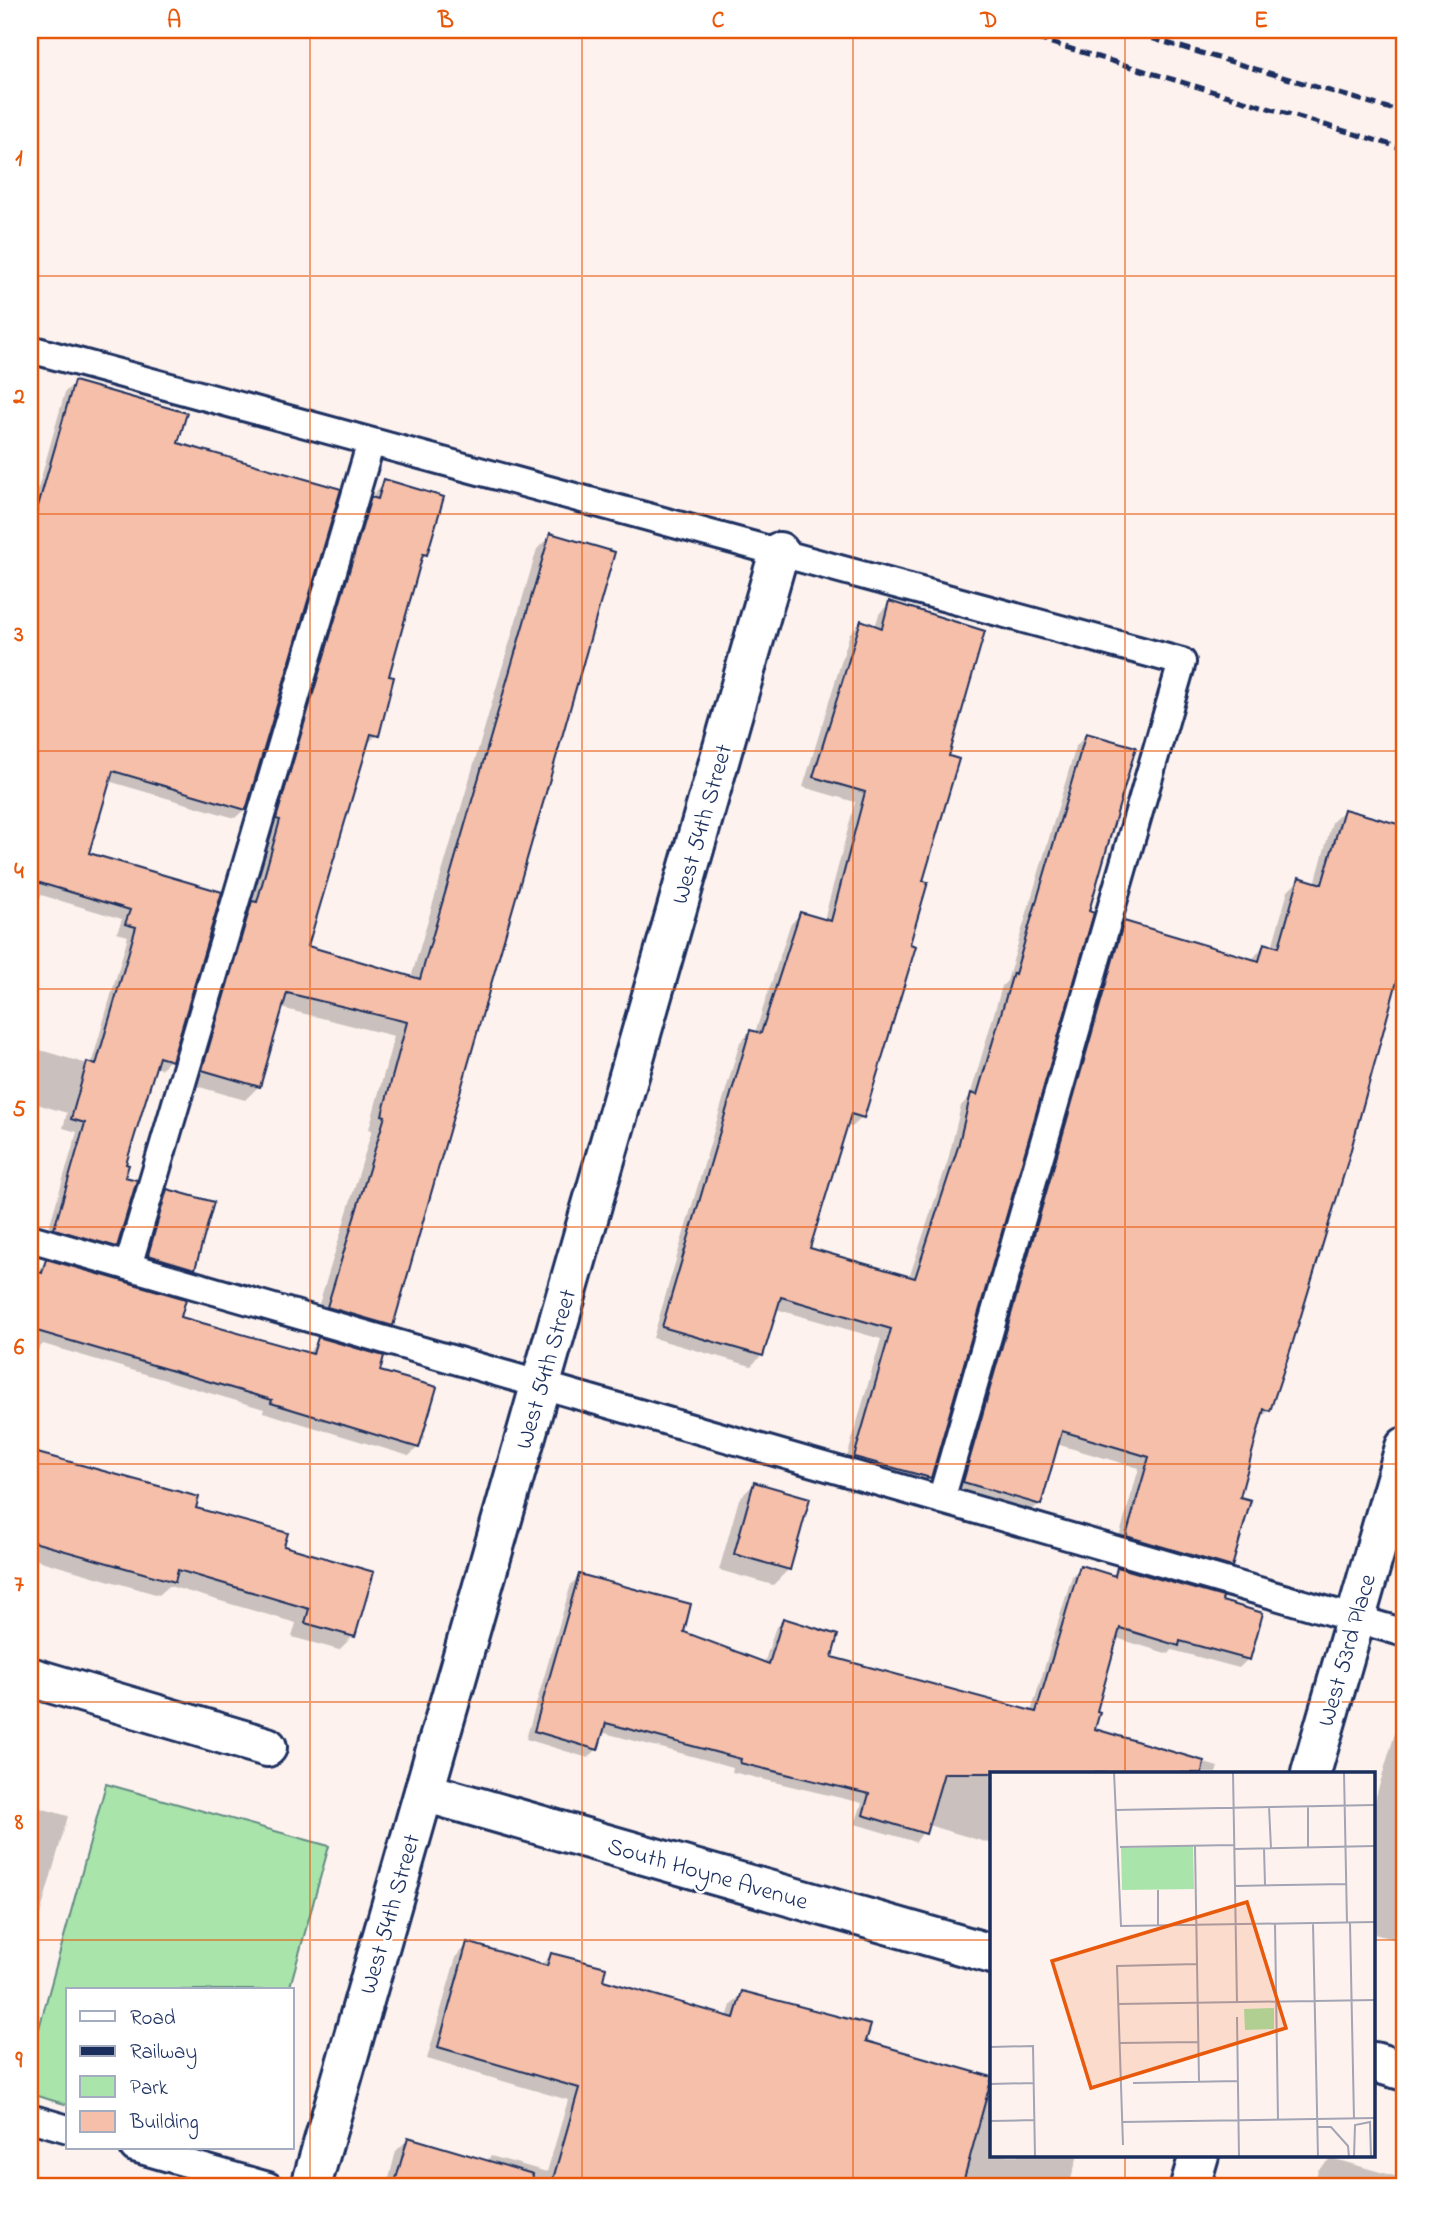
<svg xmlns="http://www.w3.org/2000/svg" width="1435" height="2216" font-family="'Indie Flower',sans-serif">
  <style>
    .green { fill: #a9e4aa; stroke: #628a84; stroke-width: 2 }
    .shadow { fill: #0003 }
    .building { fill: #f6bfa9; stroke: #1b2f5e; stroke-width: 2 }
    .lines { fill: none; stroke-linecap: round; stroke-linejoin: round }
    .lane-casing { stroke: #1b2f5e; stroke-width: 32 }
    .street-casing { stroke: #1b2f5e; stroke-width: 44 }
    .lane { stroke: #fff; stroke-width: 26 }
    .street { stroke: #fff; stroke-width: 38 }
    .rail { stroke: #1b2f5e; stroke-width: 5; stroke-dasharray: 10 5; stroke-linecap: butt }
    .grid { fill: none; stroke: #e8590c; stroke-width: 2; stroke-opacity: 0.55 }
    .labels { text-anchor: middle; stroke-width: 5; stroke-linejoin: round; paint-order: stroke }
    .street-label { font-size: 24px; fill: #1b2f5e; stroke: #fff }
    .inset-road { fill: none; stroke: #a3a4b4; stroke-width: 2 }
    .view { fill: #e8590c; fill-opacity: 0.15; stroke: #e8590c; stroke-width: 3.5 }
    .inset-edge { fill: none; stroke: #1b2f5e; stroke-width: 3.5 }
    .neatline { fill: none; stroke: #e8590c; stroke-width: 2.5 }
    .grid-label { font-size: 23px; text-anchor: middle; font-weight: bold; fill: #e8590c }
  </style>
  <rect width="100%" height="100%" fill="#fdf2ee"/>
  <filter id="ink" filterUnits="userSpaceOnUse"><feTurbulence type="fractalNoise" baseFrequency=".0143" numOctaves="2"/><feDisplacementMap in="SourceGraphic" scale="14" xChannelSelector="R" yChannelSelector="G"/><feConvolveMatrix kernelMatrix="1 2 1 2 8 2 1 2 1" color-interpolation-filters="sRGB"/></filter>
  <g filter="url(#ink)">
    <path class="green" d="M106,1784L329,1846L289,1990H68V2105L30,2094V2061Z"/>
    <path class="shadow" d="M74,383L176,444L245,809L235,818L108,781L87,854L220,893L170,1060L161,1069L154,1067L124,1165L116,1246L107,1255L46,1237L77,1132L63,1128L67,1113L30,1102V1047L91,1065L128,936L117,933L122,919L41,895L30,933V517L65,392Z
      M385,481L425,554L419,560L387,677L377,735L366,745L306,947L411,978L537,549L551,535L391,1325L377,1339L314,1321L372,1130L369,1129L394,1036L281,1008L259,1086L245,1100L189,1084L357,513Z
      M889,603L947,757L921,882L863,1117L852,1127L845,1126L808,1249L909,1278L948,1160L961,1106L970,1096L1002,986L1007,981L1076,746L1086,735L929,1478L918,1488L844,1468L881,1339L776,1309L762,1355L751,1366L653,1338L740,1042L751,1032L755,1033L790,925L800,914L824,920L855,802L803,787L850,633L861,622L875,627L879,614Z
      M1344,811L1405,828V942L1269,1410L1259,1420L1238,1498L1230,1566L1218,1578L1116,1548L1139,1468L1056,1444L1039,1504L1027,1515L952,1493L1113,935L1124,923L1251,961L1264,945L1272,947L1288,891L1300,879L1315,884L1332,822Z
      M168,1191L194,1268L186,1276L141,1263L160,1198Z
      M46,1261L179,1318L308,1354L318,1339L378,1372L418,1447L409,1456L263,1412L264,1409L43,1344L37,1351L30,1349V1271L36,1273Z
      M31,1453L194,1509L282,1547L353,1636L339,1650L292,1637L296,1623L169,1586L159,1595L30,1558Z
      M754,1484L808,1499L788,1570L773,1585L719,1570L739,1499Z
      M1081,1567L1111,1576L1118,1569L1248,1659L1239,1668L1172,1650L1169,1654L1116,1638L1094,1712L1092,1730L1218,1767L1216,1773H992V1844L928,1825L916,1842L855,1824L862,1803L732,1772L733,1767L601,1732L597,1749L588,1758L526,1739L571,1584L580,1576L682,1633L764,1664L775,1629L784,1620L830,1658L1031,1712L1072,1576Z
      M1405,1700V1942L1374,1934V1803Z
      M30,1805L68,1816L30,1950Z
      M468,1944L540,1966L551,1955L601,1981L727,2018L731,2005L743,1993L864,2042L992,2088V2155H1078L1069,2186H761L680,2164L673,2186H387L396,2151L408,2139L485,2162L491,2156L547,2172L568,2100L427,2059L456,1957Z
      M1331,2158L1405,2179V2186H1314L1318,2170Z"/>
    <path class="building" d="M74,381L187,413L178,443L341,489L246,810L113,771L89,853L222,892L172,1061L159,1057L126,1164L129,1165L125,1177L137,1180L117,1247L54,1229L85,1123L71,1119L87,1062L96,1065L136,927L125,924L130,910L30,880V534Z
      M384,479L444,497L427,555L423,554L389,676L394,677L379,736L371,734L308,946L420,979L550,533L615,552L393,1326L327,1307L385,1116L382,1115L407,1022L287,993L260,1087L202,1070L252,901L257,902L280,820L276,819L371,497L378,499Z
      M889,601L985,631L949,756L959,759L923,881L928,882L910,944L916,946L864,1118L851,1114L810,1248L915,1278L958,1147L971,1093L977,1095L1013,973L1015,974L1086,733L1136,747L1089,911L1094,913L931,1478L854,1457L891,1329L781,1297L763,1356L662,1327L750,1030L761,1033L800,912L831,921L865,792L813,777L861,620L882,628Z
      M1344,809L1405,826V952L1347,1164L1293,1342L1270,1411L1264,1409L1240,1497L1251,1500L1232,1567L1126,1536L1149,1457L1062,1431L1041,1505L963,1482L1124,921L1259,961L1264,943L1279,947L1299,877L1322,884Z
      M167,1189L214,1202L195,1269L148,1255Z
      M46,1259L186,1299L181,1317L313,1354L318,1337L384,1356L380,1371L437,1387L419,1448L271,1403L272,1400L30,1329V1269L42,1273Z
      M30,1451L199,1497L196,1508L288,1533L284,1546L374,1572L355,1637L305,1623L309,1609L178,1570L175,1582L30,1541Z
      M754,1482L810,1498L790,1570L734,1554Z
      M1080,1565L1115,1576L1117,1567L1223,1597L1222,1601L1263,1613L1250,1660L1180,1641L1179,1646L1120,1628L1097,1711L1100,1712L1095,1729L1204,1761L1202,1773H944L926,1834L863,1815L869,1794L740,1763L741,1759L606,1723L598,1750L534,1731L579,1574L691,1604L684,1632L769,1664L783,1618L838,1635L832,1657L1036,1712Z
      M467,1942L547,1966L551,1953L606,1967L603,1980L734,2018L742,1991L871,2025L866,2041L992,2077L962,2186H551L579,2088L438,2047Z
      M408,2137L533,2174L532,2186H394Z"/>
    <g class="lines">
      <g class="lane-casing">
        <path id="lane" d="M30,349L1182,662L941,1500
          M30,1238L1405,1633
          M128,1266L371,442
          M30,2118L68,2129
          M134,2148L268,2186"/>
      </g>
      <g class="street-casing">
        <path id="street" d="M30,1677L267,1747
          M1311,1773L1405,1447
          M424,1792L992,1954
          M1374,2062L1405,2071
          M311,2186L779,552
          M1190,2186L1199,2155"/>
      </g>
      <use href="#lane" class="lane"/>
      <use href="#street" class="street"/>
      <path class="rail" d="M1008,30L1405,149
        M1123,30L1405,113"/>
    </g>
  </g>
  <path class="grid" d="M310,30V2186M582,30V2186M853,30V2186M1125,30V1773M30,276H1405M30,514H1405M30,751H1405M30,989H1405M30,1227H1405M30,1464H1405M30,1702H1405M30,1940H992M1374,1940H1405M1125,2155V2186"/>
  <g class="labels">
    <g class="street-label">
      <text transform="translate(701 824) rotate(-74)" y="8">West 54th Street</text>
      <text transform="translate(545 1369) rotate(-74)" y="8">West 54th Street</text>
      <text transform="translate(1346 1650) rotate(-74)" y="8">West 53rd Place</text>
      <text transform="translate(708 1873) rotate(16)" y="8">South Hoyne Avenue</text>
      <text transform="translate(389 1914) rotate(-74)" y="8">West 54th Street</text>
    </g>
  </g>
  <g transform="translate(990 1772)">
    <rect width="385" height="385" fill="#fdf2ee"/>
    <path d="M203,74L204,117L132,118L131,76ZM284,236V257L255,258L254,237Z" fill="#a9e4aa"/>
    <path class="inset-road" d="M124,0L131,154L385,150M243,0L247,230M354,0L357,151M279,35L281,76M318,35V75M125,38L385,33M205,74L209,309M130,75L244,73M274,76L275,113M244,77L385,74M245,114L356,112M168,118V153M323,151L328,385M360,151L364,347M285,152L288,348M128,232L385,228M247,245L249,385M130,271L209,270M0,275L43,274L45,385M143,311L248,309M0,312L44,311M0,349L45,348M132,350L385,346M327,355H341L358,374L359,385M133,373L127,194L207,192M364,385L365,353L380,350L381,385"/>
    <path class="view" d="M257,130L296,256L101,316L62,189Z"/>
    <rect width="385" height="385" class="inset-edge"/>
  </g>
  <rect width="1435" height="2216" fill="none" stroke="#fff" stroke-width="77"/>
  <rect x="66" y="1988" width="228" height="161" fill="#ffffff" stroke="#a4acbf" stroke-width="2"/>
  <rect x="80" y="2011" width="35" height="10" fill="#ffffff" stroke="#a4acbf" stroke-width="2"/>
  <text x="130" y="2024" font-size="21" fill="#1b2f5e">Road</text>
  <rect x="80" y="2046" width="35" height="10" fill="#1b2f5e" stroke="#a4acbf" stroke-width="2"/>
  <text x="130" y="2058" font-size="21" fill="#1b2f5e">Railway</text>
  <rect x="80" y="2076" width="35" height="21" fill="#a9e4aa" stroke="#a4acbf" stroke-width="2"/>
  <text x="130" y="2094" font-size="21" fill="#1b2f5e">Park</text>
  <rect x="80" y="2111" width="35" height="21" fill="#f6bfa9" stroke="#a4acbf" stroke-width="2"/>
  <text x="130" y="2128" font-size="21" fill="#1b2f5e">Building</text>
  <rect x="38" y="38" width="1358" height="2140" class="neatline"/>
  <g class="grid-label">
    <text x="174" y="27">A</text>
    <text x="446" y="27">B</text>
    <text x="718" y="27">C</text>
    <text x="989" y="27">D</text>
    <text x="1261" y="27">E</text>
    <text x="19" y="165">1</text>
    <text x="19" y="403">2</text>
    <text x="19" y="641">3</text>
    <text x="19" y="878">4</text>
    <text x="19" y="1116">5</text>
    <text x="19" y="1354">6</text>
    <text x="19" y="1591">7</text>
    <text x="19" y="1829">8</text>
    <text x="19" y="2067">9</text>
  </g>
</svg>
